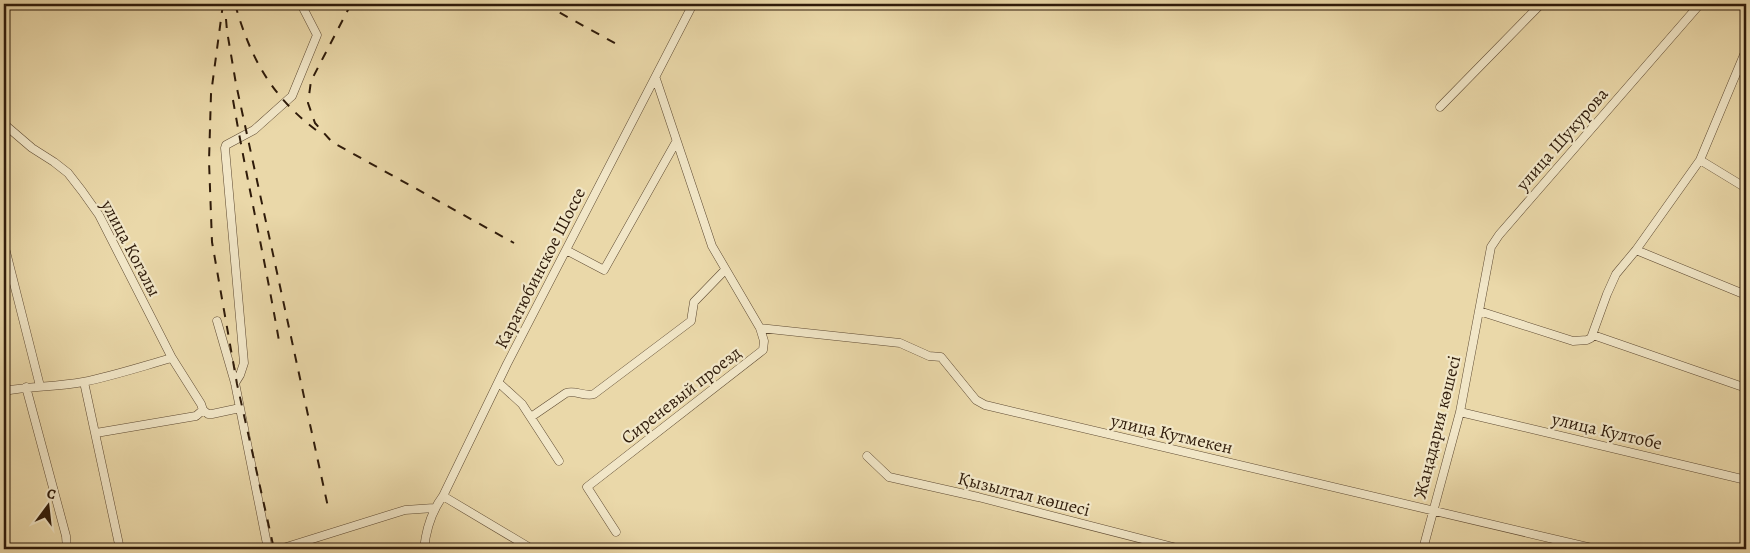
<svg xmlns="http://www.w3.org/2000/svg" width="1750" height="553" font-family="Alegreya,serif">
  <style>
    .lines { fill: none; stroke-linecap: round; stroke-linejoin: round }
    .minor-casing { stroke: #5e4a32; stroke-width: 9 }
    .minor { stroke: #f1e6c7; stroke-width: 8 }
    .rail { stroke: #2f1b0a; stroke-width: 2; stroke-dasharray: 9 9; stroke-linecap: butt }
    .labels { text-anchor: middle; stroke-width: 4.5; stroke-linejoin: round; paint-order: stroke }
    .street-label { font-size: 18px; fill: #2f1b0a; stroke: #f1e6c7 }
  </style>
  <rect width="100%" height="100%" fill="#ead8a9"/>
  <filter id="stains"><feTurbulence type="fractalNoise" baseFrequency=".004" numOctaves="4"/><feColorMatrix values="0 0 0 0 .2 0 0 0 0 .09 0 0 0 0 .02 0 0 0 .5 -.17"/></filter>
  <radialGradient id="worn" r=".72"><stop offset=".6" stop-color="#630" stop-opacity="0"/><stop offset="1" stop-color="#630" stop-opacity=".3"/></radialGradient>
  <g class="lines">
    <g class="minor-casing">
      <path id="minor" d="M1440,107L1541,4
        M4,124L32,148L54,162L68,173L82,191L99,215L172,358L201,404L203,410
        M1700,160L1746,188
        M4,244L40,386
        M566,250L604,270L676,142
        M1636,250L1746,295
        M1479,311L1573,341L1587,340L1591,338L1607,294L1616,274L1636,250L1700,160L1746,50
        M217,321L235,383L268,549
        M760,328L900,343L929,356L941,357L976,400L985,405L1596,549
        M1593,335L1746,388
        M84,382L120,549
        M235,383L240,375L244,363L225,148L226,145L254,130L292,96L317,35L301,4
        M499,383L522,404L559,461
        M26,387L66,536L67,549
        M4,391C31,386 56,387 83,382C113,376 143,366 172,358
        M203,410L208,414H212L240,408
        M1460,412L1746,480
        M531,417L566,393C576,390 585,397 594,394L691,321L694,302L725,270
        M96,433L196,416L203,410
        M867,456L889,477L978,497L1181,549
        M443,496L532,549
        M616,532L587,487L763,350L764,341L760,328L712,246L656,79
        M280,549L405,510L434,508
        M424,549C426,530 431,512 443,496L507,364L693,4
        M1423,549L1460,412L1491,247L1499,235L1700,4
        M1744,549L1746,541"/>
    </g>
    <use href="#minor" class="minor"/>
    <path class="rail" d="M223,4L211,94L209,161L212,242L237,384L274,549
      M235,4C250,57 271,96 316,130
      M351,4L311,81L308,103L315,123L332,142L514,243
      M544,4L620,46
      M226,19L227,31L236,84L328,507
      M233,100C247,181 265,260 279,341"/>
  </g>
  <g class="labels">
    <g class="street-label">
      <text transform="translate(1562 139) rotate(-49)" y="6">улица Шукурова</text>
      <text transform="translate(131 248) rotate(62)" y="6">улица Когалы</text>
      <text transform="translate(540 268) rotate(-63)" y="6">Каратюбинское Шоссе</text>
      <text transform="translate(681 395) rotate(-38)" y="6">Сиреневый проезд</text>
      <text transform="translate(1437 427) rotate(-76)" y="6">Жаңадария көшесі</text>
      <text transform="translate(1607 431) rotate(13)" y="6">улица Култобе</text>
      <text transform="translate(1172 434) rotate(13)" y="6">улица Кутмекен</text>
      <text transform="translate(1024 494) rotate(14)" y="6">Қызылтал көшесі</text>
    </g>
  </g>
  <rect width="1750" height="553" fill="none" stroke="#ead8a9" stroke-width="20"/>
  <rect x="5" y="5" width="1740" height="543" fill="none" stroke="#2f1b0a" stroke-width="2.5"/>
  <rect x="10" y="10" width="1730" height="533" fill="none" stroke="#2f1b0a"/>
  <g transform="translate(48 506) rotate(15)" stroke="#f1e6c7" stroke-width="4" paint-order="stroke">
  <path d="M0-4L9 19L0 12L-9 19Z" fill="#2f1b0a"/>
  <text y="-8" font-size="14" font-weight="bold" text-anchor="middle" fill="#2f1b0a">С</text>
  </g>
  <rect width="100%" height="100%" filter="url(#stains)"/>
  <rect width="100%" height="100%" fill="url(#worn)"/>
</svg>
